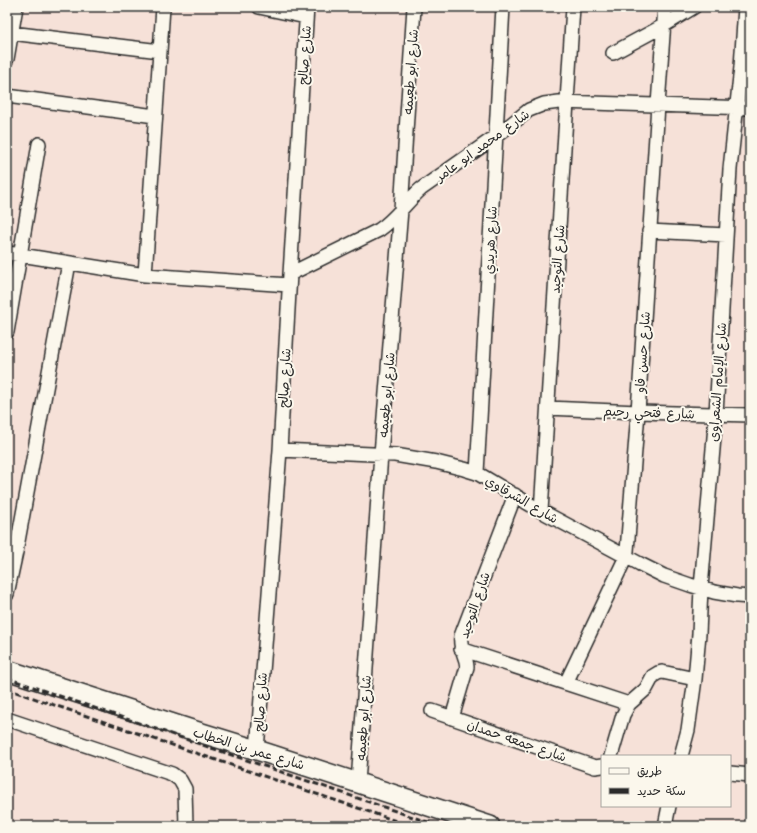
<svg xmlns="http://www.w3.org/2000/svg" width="757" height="833" font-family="'Architects Daughter','Playpen Sans Arabic',sans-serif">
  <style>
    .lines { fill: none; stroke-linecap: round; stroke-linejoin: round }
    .minor-casing { stroke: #2b2b2b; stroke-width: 16 }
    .secondary-casing { stroke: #2b2b2b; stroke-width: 22 }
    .minor { stroke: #fbf7ec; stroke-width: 13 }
    .secondary { stroke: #fbf7ec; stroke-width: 19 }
    .rail { stroke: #2b2b2b; stroke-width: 3; stroke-dasharray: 6 3; stroke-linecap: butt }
    .labels { text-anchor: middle; stroke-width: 4; stroke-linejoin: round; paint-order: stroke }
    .street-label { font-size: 13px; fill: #2b2b2b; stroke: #fbf7ec }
  </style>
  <rect width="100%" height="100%" fill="#f6e1d8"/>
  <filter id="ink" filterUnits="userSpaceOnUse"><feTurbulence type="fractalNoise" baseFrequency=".025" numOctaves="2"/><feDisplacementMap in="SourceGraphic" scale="8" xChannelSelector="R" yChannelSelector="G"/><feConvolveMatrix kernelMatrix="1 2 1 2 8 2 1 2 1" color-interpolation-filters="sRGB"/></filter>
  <g filter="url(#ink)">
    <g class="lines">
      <g class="minor-casing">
        <path id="minor" d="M259,7L306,17
          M11,33L160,51
          M613,53L663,26L694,7
          M7,59L16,7
          M7,96L155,116
          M649,231L726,235
          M7,253L21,255L145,275L289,285
          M290,274L379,230C396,219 406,202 421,189L495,137L529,110L544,104L559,102L750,108
          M145,275L163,7
          M7,332L39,144
          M548,408L638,412L750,415
          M280,450L395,455L436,462L464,469L477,473L541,511L640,564L664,576L690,585L714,592L737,596L750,597
          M477,473L503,7
          M541,511L573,7
          M7,594L16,552L69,263
          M461,649L629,704
          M566,683L623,563L627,551L638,412L658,105L665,7
          M432,711L595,767L602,766
          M452,718L467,667C466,654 459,650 461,636L515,495
          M7,719L172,774L180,780L185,789L186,826
          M257,750L280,450L290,274L307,7
          M611,756L623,715L629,704L646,689L653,676L658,673L662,672L695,679
          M681,756L688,730L695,679L699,634L701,588L716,414L730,169L741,67L745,7
          M730,773L750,775
          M358,783L381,454L401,210L414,7
          M665,826L669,806"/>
      </g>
      <g class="secondary-casing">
        <path id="secondary" d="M7,670L192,730L257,750L490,826"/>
      </g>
      <use href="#minor" class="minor"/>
      <use href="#secondary" class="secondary"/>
      <path class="rail" d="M7,678L439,826
        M7,689L411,826"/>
    </g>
  </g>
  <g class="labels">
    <g class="street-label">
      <text transform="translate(304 55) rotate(-86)" y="5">شارع صالح</text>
      <text transform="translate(410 72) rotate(-86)" y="5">شارع ابو طعيمه</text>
      <text transform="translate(482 145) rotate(-36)" y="5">شارع محمد ابو عامر</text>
      <text transform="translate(490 240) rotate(-87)" y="5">شارع هريدي</text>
      <text transform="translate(557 259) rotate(-86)" y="5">شارع التوحيد</text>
      <text transform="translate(642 352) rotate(-86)" y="5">شارع حسن فاو</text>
      <text transform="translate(284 378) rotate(-87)" y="5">شارع صالح</text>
      <text transform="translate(717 382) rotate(-86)" y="5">شارع الإمام الشعراوى</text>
      <text transform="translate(386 395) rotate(-85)" y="5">شارع ابو طعيمه</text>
      <text transform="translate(649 412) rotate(2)" y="5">شارع فتحي رحيم</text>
      <text transform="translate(522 499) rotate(30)" y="5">شارع الشرقاوي</text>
      <text transform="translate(474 605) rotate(-71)" y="5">شارع التوحيد</text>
      <text transform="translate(260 702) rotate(-86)" y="5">شارع صالح</text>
      <text transform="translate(363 718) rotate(-86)" y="5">شارع ابو طعيمه</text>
      <text transform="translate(517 740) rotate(19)" y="5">شارع جمعه حمدان</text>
      <text transform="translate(249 748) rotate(17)" y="5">شارع عمر بن الخطاب</text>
    </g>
  </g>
  <rect width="757" height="833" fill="none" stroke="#fbf7ec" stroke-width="24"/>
  <rect x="12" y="12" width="733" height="809" fill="none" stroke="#2b2b2b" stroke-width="1.5" filter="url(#ink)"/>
  <rect x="601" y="755" width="130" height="52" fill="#fbf7ec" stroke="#a8a59f"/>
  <rect x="609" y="768" width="20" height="6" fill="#fbf7ec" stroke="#a8a59f"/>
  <text x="637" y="775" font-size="12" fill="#2b2b2b">طريق</text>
  <rect x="609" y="788" width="20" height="6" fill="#2b2b2b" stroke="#a8a59f"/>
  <text x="637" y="795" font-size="12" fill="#2b2b2b">سكة حديد</text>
</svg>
